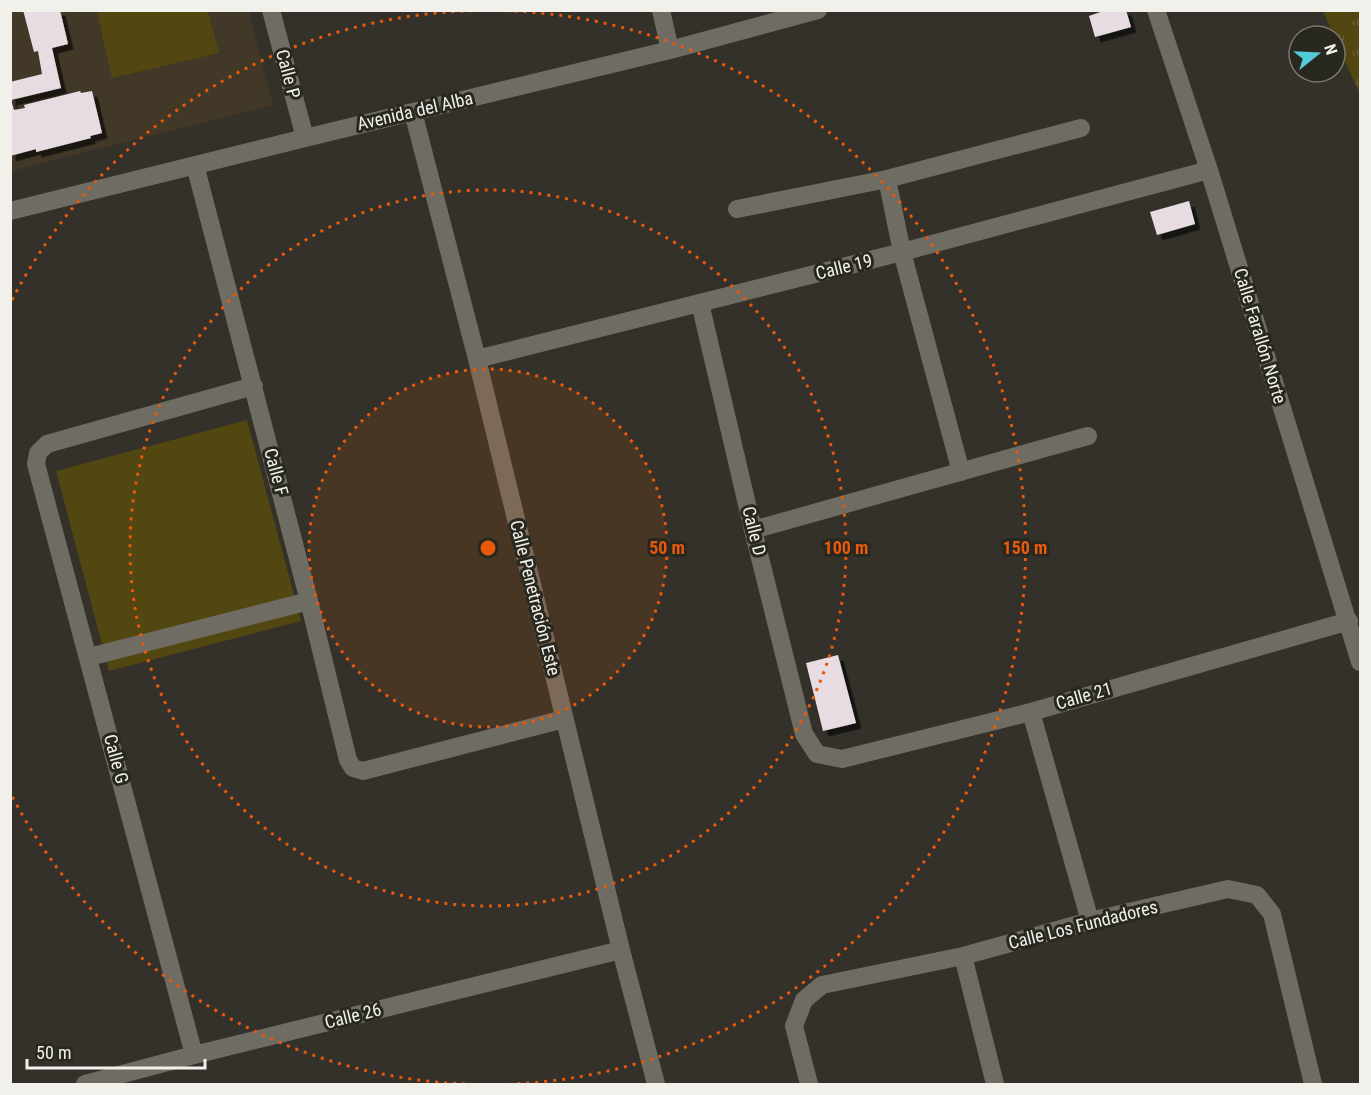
<svg xmlns="http://www.w3.org/2000/svg" width="1371" height="1095" font-family="'Roboto Condensed',sans-serif">
  <style>
    .education { fill: #413827 }
    .grass { fill: url(#grass-tufts) }
    .green { fill: #524611 }
    .building { fill: #e7dce2; filter: url(#shadow) }
    .lines { fill: none; stroke-linecap: round; stroke-linejoin: round }
    .minor { stroke: #6e6c63; stroke-width: 18 }
    .ring { fill: none; stroke: #e8590c; stroke-width: 3; stroke-dasharray: 3 6 }
    .labels { text-anchor: middle; stroke-width: 6; stroke-linejoin: round; paint-order: stroke }
    .street-label { font-size: 18px; fill: #f1f0eb; stroke: #292820 }
    .centre { fill: #e8590c; stroke: #292820; stroke-width: 3 }
    .ring-label { font-size: 18px; text-anchor: middle; font-weight: bold; fill: #e8590c; stroke: #292820; stroke-width: 6; stroke-linejoin: round; paint-order: stroke }
  </style>
  <defs>
    <pattern id="grass-tufts" width="24" height="20" patternUnits="userSpaceOnUse" patternTransform="scale(1.5)"><rect width="24" height="20" fill="#524611"/><path d="M3 7l-1-3M5 7V3M7 7l1-3M15 17l-1-3M17 17v-4M19 17l1-3" fill="none" stroke="#6b6134"/></pattern>
    <filter id="shadow"><feDropShadow dx="5.5" dy="5.5" stdDeviation="0" flood-color="#0009"/></filter>
  </defs>
  <rect width="100%" height="100%" fill="#33312a"/>
  <path class="education" d="M11,11H249L273,105L11,171Z"/>
  <path class="grass" d="M1323,11H1360V95Z"/>
  <path class="green" d="M108,10L208,11L219,53L112,78L97,13Z
    M247,420L301,621L109,671L56,471Z"/>
  <path class="building" d="M23,10H60L68,44L52,48L61,88L11,100L14,110L25,108L24,105L80,91L81,93L92,91L102,133L90,136L91,138L36,152V149L10,156V82L42,74L38,51L34,52Z
    M1106,10H1126L1131,27L1095,37L1089,16Z
    M1189,201L1195,224L1157,235L1150,212Z
    M838,655L856,723L823,731L806,663Z"/>
  <g class="lines">
    <path class="minor" d="M271,10L305,138
      M661,10L670,50
      M1156,10L1209,170L1360,662
      M413,112L477,359L621,950L656,1084
      M195,165L309,601L348,760L353,768L363,771L564,719
      M887,179L902,252L961,472
      M737,209L887,179L1081,128
      M10,211L305,138L670,50L818,10
      M700,303L753,530L804,734L817,754L842,759L1031,712L1349,621
      M477,359L902,252L1209,170
      M753,530L1088,436
      M89,657L309,601
      M1031,712L1090,921
      M963,956L995,1084
      M194,1055L36,464L38,453L47,444L254,386
      M85,1084L194,1055L621,950
      M809,1084L794,1026L804,1000L822,985L963,956L1090,921L1228,889L1257,895L1272,914L1313,1084"/>
  </g>
  <circle cx="488" cy="548" r="179" fill="#e8590c" fill-opacity=".12"/>
  <g class="ring">
    <circle cx="488" cy="548" r="179"/>
    <circle cx="488" cy="548" r="358"/>
    <path d="M465 1084A537 537 0 0 1 12 796M12 300A537 537 0 1 1 511 1084"/>
  </g>
  <g class="labels">
    <g class="street-label">
      <text transform="translate(288 74) rotate(75)" y="6">Calle P</text>
      <text transform="translate(415 111) rotate(-13)" y="6">Avenida del Alba</text>
      <text transform="translate(844 267) rotate(-14)" y="6">Calle 19</text>
      <text transform="translate(1260 336) rotate(73)" y="6">Calle Farallón Norte</text>
      <text transform="translate(276 472) rotate(75)" y="6">Calle F</text>
      <text transform="translate(754 531) rotate(76)" y="6">Calle D</text>
      <text transform="translate(535 598) rotate(76)" y="6">Calle Penetración Este</text>
      <text transform="translate(1084 696) rotate(-16)" y="6">Calle 21</text>
      <text transform="translate(116 759) rotate(75)" y="6">Calle G</text>
      <text transform="translate(1083 925) rotate(-14)" y="6">Calle Los Fundadores</text>
      <text transform="translate(353 1016) rotate(-14)" y="6">Calle 26</text>
    </g>
  </g>
  <circle cx="488" cy="548" r="9" class="centre"/>
  <g class="ring-label">
    <text x="667" y="554">50 m</text>
    <text x="846" y="554">100 m</text>
    <text x="1025" y="554">150 m</text>
  </g>
  <rect width="1371" height="1095" fill="none" stroke="#f1f0eb" stroke-width="24"/>
  <g transform="translate(1317 54) rotate(72)"><circle r="28" fill="#292820" stroke="#797871" stroke-width="1.5"/>
  <path d="M0-4.5L10 22L0 15L-10 22Z" fill="#52cbd9"/>
  <text y="-9" font-size="16" font-weight="bold" text-anchor="middle" fill="#f1f0eb">N</text>
  </g>
  <path d="M27 1059v9h178v-9" fill="none" stroke="#f1f0eb" stroke-width="3"/>
  <text x="36" y="1059" font-size="18" fill="#f1f0eb" stroke="#292820" stroke-width="4.5" paint-order="stroke">50 m</text>
</svg>
